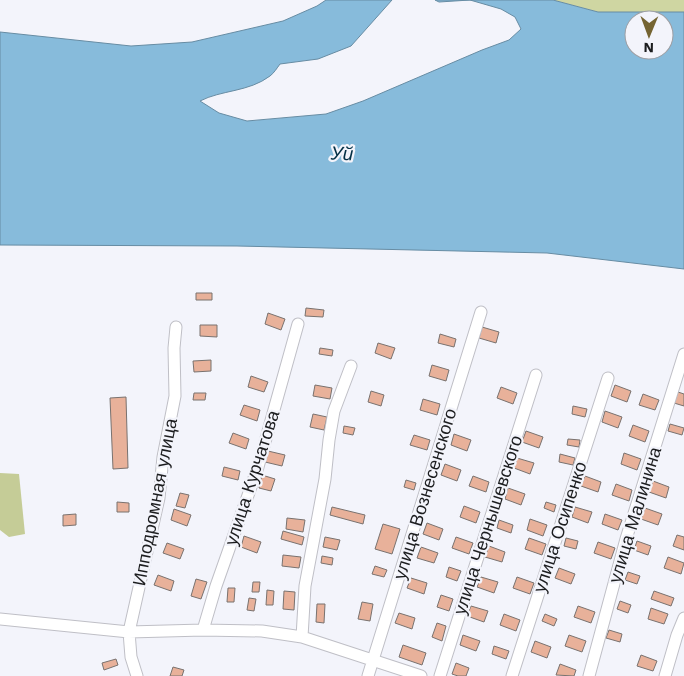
<svg xmlns="http://www.w3.org/2000/svg" width="684" height="676" font-family="'Work Sans',sans-serif">
  <style>
    .green { fill: #cfd6a2 }
    .forest { fill: #c5cc97 }
    .water { fill: #87bbdb; stroke: #678ca3; fill-rule: evenodd }
    .building { fill: #e8b19a; stroke: #79726f }
    .lines { fill: none; stroke-linecap: round; stroke-linejoin: round }
    .street-casing { stroke: #bfbfc6; stroke-width: 13 }
    .street { stroke: #fff; stroke-width: 11 }
    .labels { text-anchor: middle; stroke-width: 4.5; stroke-linejoin: round; paint-order: stroke }
    .street-label { font-size: 18px; fill: #1c1d1f; stroke: #f3f4fb }
    .water-label { font-size: 19px; font-style: italic; fill: #032f45; stroke: #f3f4fb }
  </style>
  <rect width="100%" height="100%" fill="#f3f4fb"/>
  <path class="green" d="M553,0H684V12H598Z"/>
  <path class="forest" d="M0,473L19,474L25,534L9,537L0,530Z"/>
  <path class="water" d="M326,0H392L351,46L318,59L280,64C277,68 274,73 270,76C249,92 221,90 200,101L219,113L247,121L326,114L363,101L482,50L509,40L521,29L515,17L501,9L470,0L439,2L435,0H553L598,12H684V269L547,253L237,246L0,245V32L131,46L192,42L283,21L317,6ZM634,20H664V50H634Z"/>
  <path class="building" d="M196,293H212V300H196Z
    M306,308L324,310L323,317L305,316Z
    M268,313L285,319L281,330L265,324Z
    M200,325H217V337L200,336Z
    M482,327L499,332L496,343L479,338Z
    M440,334L456,339L454,347L438,343Z
    M378,343L395,348L391,359L375,353Z
    M320,348L333,350L332,356L319,354Z
    M211,360V371L194,372L193,361Z
    M432,365L449,370L446,381L429,376Z
    M251,376L268,382L264,392L248,387Z
    M315,385L332,388L330,399L313,396Z
    M615,385L631,391L627,402L611,396Z
    M501,387L517,393L513,404L497,398Z
    M371,391L384,395L381,406L368,402Z
    M678,392L684,394V406L674,403Z
    M194,393H206L205,400H193Z
    M643,394L659,400L655,410L639,405Z
    M126,397L128,468L113,469L110,398Z
    M423,399L440,404L437,415L420,410Z
    M244,405L260,410L257,421L240,415Z
    M573,406L587,409L585,417L572,414Z
    M605,411L622,417L618,428L602,422Z
    M313,414L327,417L324,430L310,427Z
    M670,424L684,428L682,435L668,431Z
    M633,425L649,431L645,442L629,436Z
    M344,426L355,428L353,435L343,433Z
    M526,431L543,437L539,448L522,442Z
    M233,433L249,439L246,449L229,443Z
    M454,434L471,440L467,451L451,445Z
    M414,435L430,440L427,450L410,445Z
    M568,439L580,440L579,447L567,445Z
    M268,451L285,455L282,466L265,462Z
    M624,453L641,459L637,470L621,464Z
    M560,454L575,458L573,465L559,462Z
    M517,458L534,463L530,474L514,468Z
    M445,464L461,470L457,481L441,475Z
    M224,467L240,471L238,480L222,476Z
    M262,475L275,479L271,491L259,488Z
    M473,476L489,482L486,492L469,486Z
    M585,476L601,482L598,492L581,486Z
    M406,480L416,483L414,490L404,487Z
    M653,481L669,487L666,498L649,492Z
    M616,484L632,490L629,501L612,495Z
    M508,488L525,494L521,505L505,499Z
    M180,493L189,495L185,508L176,506Z
    M117,502L129,503V512H117Z
    M546,502L556,505L554,512L544,508Z
    M464,506L480,512L476,523L460,517Z
    M332,507L365,515L363,524L330,515Z
    M575,507L592,512L588,523L572,517Z
    M645,508L662,514L658,525L641,519Z
    M174,509L191,515L187,526L171,520Z
    M76,514V525L63,526V515Z
    M605,514L622,520L618,530L602,524Z
    M287,518L305,520L303,532L286,529Z
    M530,519L547,525L543,536L527,530Z
    M499,520L513,525L511,533L497,528Z
    M427,523L443,529L439,540L423,534Z
    M383,524L400,529L392,554L375,549Z
    M283,531L304,537L302,545L281,539Z
    M677,535L684,537V550L673,546Z
    M244,536L261,542L257,553L241,547Z
    M325,537L340,540L337,550L323,547Z
    M456,537L473,543L469,554L452,548Z
    M529,538L546,544L542,555L525,549Z
    M566,538L578,541L576,549L564,546Z
    M637,541L651,546L648,555L634,550Z
    M598,542L615,548L611,559L594,553Z
    M167,543L184,549L180,559L163,553Z
    M489,546L505,552L502,562L485,557Z
    M421,547L438,553L434,563L417,558Z
    M283,555L301,557L299,568L282,566Z
    M322,556L333,558L332,565L321,563Z
    M668,557L684,563L681,574L664,568Z
    M375,566L387,570L384,577L372,574Z
    M449,567L461,571L457,581L446,577Z
    M559,568L575,574L571,584L555,578Z
    M628,572L640,576L637,584L625,580Z
    M158,575L174,581L171,591L154,585Z
    M481,577L498,582L494,593L477,587Z
    M517,577L534,583L530,594L513,588Z
    M411,578L427,583L424,594L407,588Z
    M196,579L207,582L201,599L191,596Z
    M253,582H260L259,592H252Z
    M228,588H235L234,602H227Z
    M267,590L274,591L273,605H266Z
    M284,591L295,592L294,610L283,609Z
    M654,591L674,598L671,606L651,599Z
    M441,595L453,599L449,611L437,607Z
    M249,598L256,599L254,611L247,610Z
    M620,601L631,605L628,613L617,609Z
    M362,602L373,604L370,621L358,619Z
    M317,604H325L324,623L316,622Z
    M471,606L488,611L484,622L467,616Z
    M578,606L595,612L591,623L574,617Z
    M651,608L668,614L664,624L648,619Z
    M399,613L415,618L412,629L395,623Z
    M504,614L520,620L516,631L500,625Z
    M545,614L557,619L554,626L542,621Z
    M437,623L446,626L442,641L432,637Z
    M609,630L622,634L620,642L606,638Z
    M463,635L480,641L476,651L460,645Z
    M569,635L586,641L582,652L565,646Z
    M535,641L551,647L547,658L531,652Z
    M403,645L426,653L422,665L399,657Z
    M494,646L509,651L506,659L492,654Z
    M641,655L657,661L653,671L637,666Z
    M116,659L118,665L104,670L102,663Z
    M456,663L469,668L466,676H458L452,674Z
    M560,664L576,670L574,676L556,675Z
    M173,667L184,670L182,676H170Z"/>
  <g class="lines">
    <g class="street-casing">
      <path id="street" d="M0,619L129,632L203,630L262,631L302,637L421,676
        M203,630L216,586L258,467L298,324
        M302,637L305,586L325,479L329,440L334,411L351,366
        M137,676L131,657L129,632L159,498L163,457L175,396L174,348L176,327
        M368,676L481,312
        M440,676L536,375
        M512,676L608,378
        M589,676L626,539L684,354
        M665,676L677,635L684,618"/>
    </g>
    <use href="#street" class="street"/>
  </g>
  <g class="labels">
    <g class="street-label">
      <text transform="translate(252 478) rotate(-72)" y="6">улица Курчатова</text>
      <text transform="translate(425 494) rotate(-73)" y="6">улица Вознесенского</text>
      <text transform="translate(155 502) rotate(-79)" y="6">Ипподромная улица</text>
      <text transform="translate(635 515) rotate(-73)" y="6">улица Малинина</text>
      <text transform="translate(488 525) rotate(-72)" y="6">улица Чернышевского</text>
      <text transform="translate(560 527) rotate(-72)" y="6">улица Осипенко</text>
    </g>
    <g class="water-label">
      <text transform="translate(342 153) rotate(2)" y="7">Уй</text>
    </g>
  </g>
  <g transform="translate(649 35) rotate(181)"><circle r="24" fill="#f3f4fb" stroke="#9d9ea3"/>
  <path d="M0-4L9 19L0 12L-9 19Z" fill="#756432"/>
  <text y="-8" font-size="14" font-weight="bold" text-anchor="middle" fill="#1c1d1f">N</text>
  </g>
</svg>
